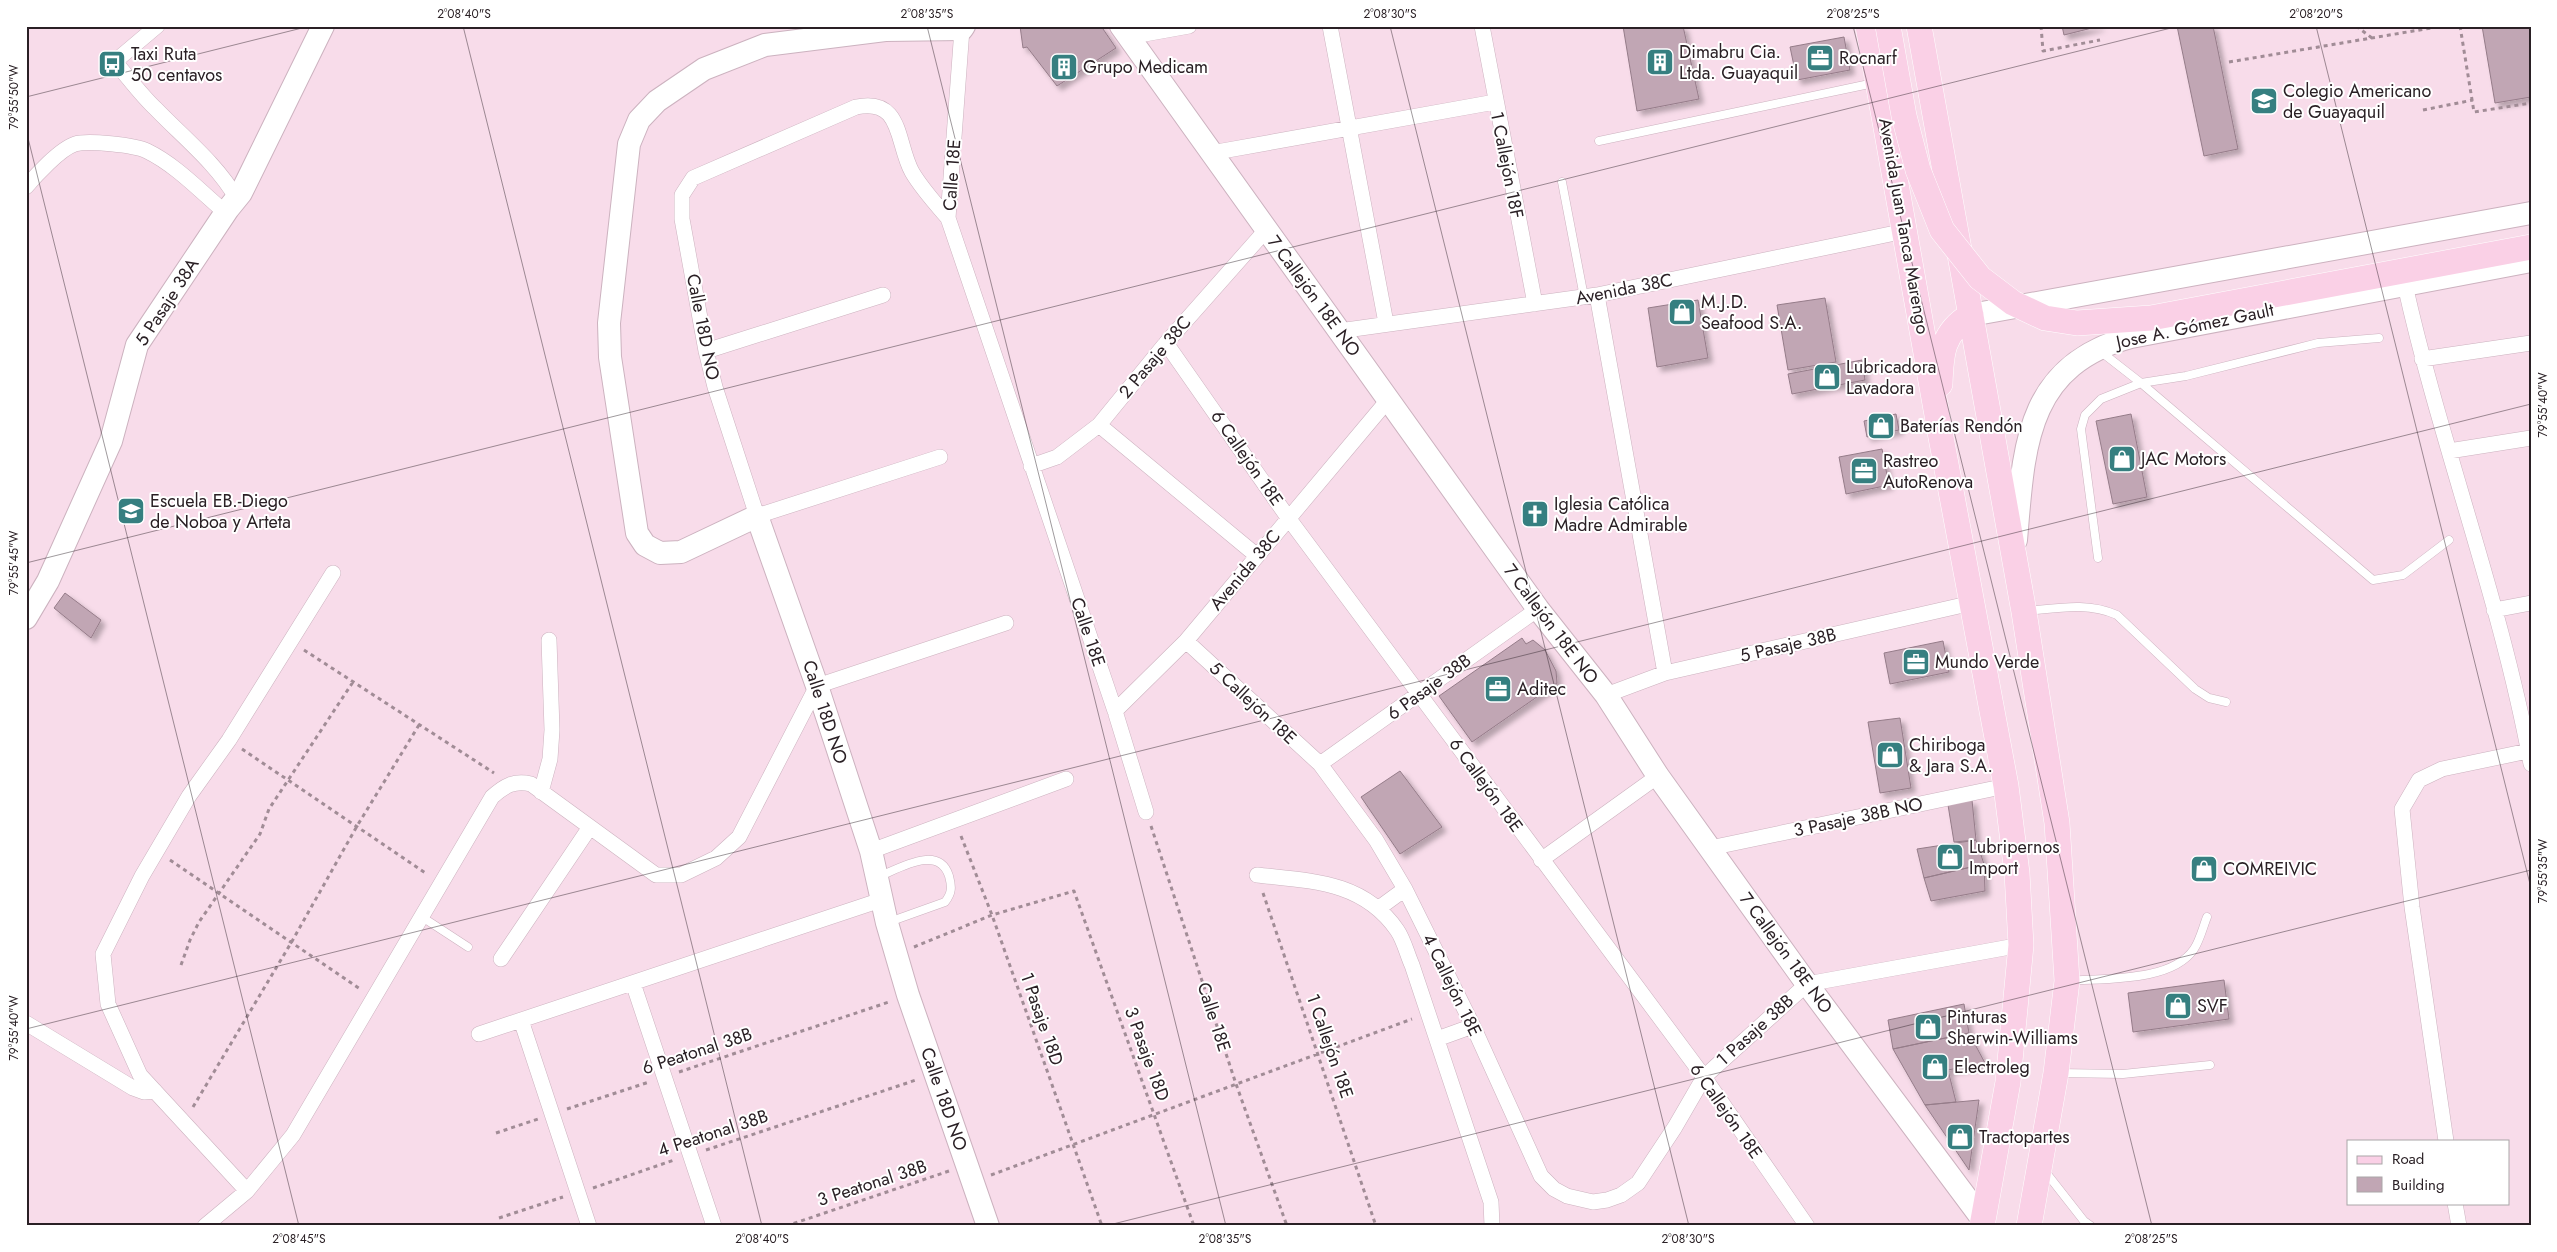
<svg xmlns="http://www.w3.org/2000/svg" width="2557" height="1252" font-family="Jost,sans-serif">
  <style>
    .building { fill: #c1a6b4; stroke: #957c89; filter: url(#shadow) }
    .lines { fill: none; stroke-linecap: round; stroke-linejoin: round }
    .lane-casing { stroke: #ccb2bf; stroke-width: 9 }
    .street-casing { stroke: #ccb2bf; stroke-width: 16 }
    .secondary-casing { stroke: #ccb2bf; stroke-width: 24 }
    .primary-casing { stroke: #fff; stroke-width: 26 }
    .path { stroke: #a18c96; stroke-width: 3; stroke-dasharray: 4 4; stroke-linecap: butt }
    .lane { stroke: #fff; stroke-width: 8 }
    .street { stroke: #fff; stroke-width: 15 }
    .secondary { stroke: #fff; stroke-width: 22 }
    .primary { stroke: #fad0e6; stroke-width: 25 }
    .primary-bridge-casing { stroke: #fff; stroke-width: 26; stroke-linecap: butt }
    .primary-bridge { stroke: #fad0e6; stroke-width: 25 }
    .ticks { fill: none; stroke: #2a2025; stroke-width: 1; stroke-opacity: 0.45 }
    .labels { text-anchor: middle; stroke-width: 4; stroke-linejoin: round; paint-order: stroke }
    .poi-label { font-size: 18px; fill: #2a2025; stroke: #fff; text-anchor: start }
    .street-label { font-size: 18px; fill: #2a2025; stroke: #fff }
    .neatline { fill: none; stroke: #2a2025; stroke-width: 2 }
    .ticks-label { font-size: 12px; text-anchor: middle; fill: #2a2025 }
  </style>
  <defs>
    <filter id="shadow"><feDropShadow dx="4.5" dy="4.5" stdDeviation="2.5" flood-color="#0004"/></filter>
  </defs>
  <rect width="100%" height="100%" fill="#f8dcea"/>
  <path class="building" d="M1020,26H1101L1116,48L1057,86L1027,47L1023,48Z
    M1623,26H1683L1699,99L1637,111Z
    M2062,26H2100L2064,35Z
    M2177,26H2213L2238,149L2204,156Z
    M2482,26H2531V97L2495,103Z
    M1844,37L1850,70L1797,80L1790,47Z
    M1825,298L1836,362L1788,370L1777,305Z
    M1698,300L1708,358L1657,367L1648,308Z
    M1862,360L1865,380L1792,394L1788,374Z
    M1896,414L1899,430L1867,437L1864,421Z
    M2131,414L2147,497L2113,504L2096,421Z
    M1882,449L1889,485L1846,494L1839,457Z
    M65,593L101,620L91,638L54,608Z
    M1522,638L1526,644L1533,640L1545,650L1556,671L1557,683L1472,742L1439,696Z
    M1943,641L1949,672L1890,684L1884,653Z
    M1900,718L1911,788L1880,793L1868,722Z
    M1400,771L1442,827L1400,854L1361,797Z
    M1972,800L1976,840L1954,842L1948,805Z
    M1976,840L1984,864L1924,878L1917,849Z
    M1984,864L1985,891L1931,901L1924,878Z
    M2224,980L2229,1019L2133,1032L2128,993Z
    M1964,1004L1969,1033L1893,1049L1888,1020Z
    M1969,1033L1985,1063L1948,1070L1956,1102L1925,1105L1893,1049Z
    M1979,1100L1969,1170L1925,1105Z"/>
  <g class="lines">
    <g class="lane-casing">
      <path id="lane" d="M1599,141L1874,83
        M1562,182L1584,297
        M2100,351L2141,383L2373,580L2403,575L2449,540
        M2098,558L2081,429L2085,415L2101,399L2141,383L2186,376L2318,343L2379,338
        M2028,611C2059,608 2088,602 2117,615L2195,689L2209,698L2226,702
        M878,877C900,868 939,844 949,876C952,887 952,893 945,902L889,922
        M422,917L468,947
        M2069,981C2105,978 2172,982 2194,949C2200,940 2203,927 2207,917
        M2058,1073L2123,1074L2210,1065
        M2044,1170L2084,1221L2091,1226"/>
    </g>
    <g class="street-casing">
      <path id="street" d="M1330,26L1386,323
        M1482,26L1535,304
        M962,29L948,218L1115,711L1146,812
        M1128,37L1189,26
        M115,62C128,77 141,95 156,109C183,137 217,164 237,199
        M112,64L157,26
        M1211,153L1495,102
        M26,187C36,175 60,149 75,144C87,140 135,145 147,151C176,165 201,192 226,213
        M2405,285C2441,446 2501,601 2531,764
        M1597,295L1665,673
        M1339,331L1597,295L1905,231
        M1166,343L1289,519L1704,1077L1807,1226
        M706,351L883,295
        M2422,359L2531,343
        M1099,425L1256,555
        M2449,451L2531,438
        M940,457L757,516L715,387L706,351L682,219V195L693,178L856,107C903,97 896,143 912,172C922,189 935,203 948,218
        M1031,466L1057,457L1099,425L1166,343L1266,230
        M2494,610L2531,603
        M1186,641L1320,764L1376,840L1405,889L1473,1026L1541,1176L1554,1189L1567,1196L1593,1202L1607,1200L1621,1195L1638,1183L1675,1127L1704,1077L1807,984L2021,945
        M1606,695L1665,673L1972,603
        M1115,711L1186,641L1388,400
        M1320,764L1538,609
        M541,792L550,759L552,730L549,640
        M1710,848L2006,786
        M871,851L1066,779
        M1541,860L1658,776
        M1257,875C1311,881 1363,881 1397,930C1404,940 1407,954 1412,965L1491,1202L1492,1226
        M1379,908L1405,889
        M501,959L590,827
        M633,983L714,1226
        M521,1020L589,1226
        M26,1023L133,1088L144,1092L155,1091
        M479,1034L881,900
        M1437,1039L1473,1026
        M2446,1141L2412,907L2402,809L2419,780L2442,769L2528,751
        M247,1191L140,1075L108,1004L103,954L142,876L189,796L229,740L333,573
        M2455,1203L2459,1226
        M205,1226L247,1191L293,1135L492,797C504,786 514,780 531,784L656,875H681L716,858L739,837L817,686L1006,623"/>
    </g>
    <g class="secondary-casing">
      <path id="secondary" d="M964,26L962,29L885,30L765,45L704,69L657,101L639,120L629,144L609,323L610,357L637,533L645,545L660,553L681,552L757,516L817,686L871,851L887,923L908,995L988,1226
        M1121,26L1538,609L1606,695L1658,776L1807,984L1983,1220
        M1971,315L2531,213
        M2016,540C2024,447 2025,366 2131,337L2531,261
        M26,618L48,581L111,441L137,345L228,209L241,193L323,26"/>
    </g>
    <g class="primary-casing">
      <path id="primary" d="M1868,26L1940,432L2006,786L2017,873L2021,945L2008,1082L1982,1226
        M1919,26L2024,612L2057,823L2067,981L2056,1073L2029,1226
        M1940,384C1941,354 1942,332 1971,315"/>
    </g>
    <path class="path" d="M2041,26L2043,51L2100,40
      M2356,26L2372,38
      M2460,26L2474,112L2531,103
      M2229,62L2443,26
      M2423,110L2473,100
      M304,650L494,773
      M242,749L427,874
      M1151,826L1236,1084L1287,1226
      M961,836L992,915L1102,1226
      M170,860L360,989
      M1263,893L1376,1226
      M914,947L992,915L1074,891L1194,1226
      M181,965L190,940L199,922L260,834L269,809L353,682
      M679,1072L889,1002
      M193,1107L291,943L357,826L419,725
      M567,1109L649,1082
      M496,1133L538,1119
      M706,1150L916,1080
      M991,1175L1412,1019
      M593,1188L674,1160
      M499,1218L563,1197
      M786,1226L949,1171"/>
    <use href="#lane" class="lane"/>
    <use href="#street" class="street"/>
    <use href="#secondary" class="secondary"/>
    <use href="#primary" class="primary"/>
    <g class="primary-bridge-casing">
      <path id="primary-bridge" d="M1888,26L1904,116L1918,170L1942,230L1980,278L2013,303L2045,318L2077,323L2151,318L2531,247"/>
    </g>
    <use href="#primary-bridge" class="primary-bridge"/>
  </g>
  <path class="ticks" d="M463,26L762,1226M927,26L1226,1226M1390,26L1689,1226M1853,26L2152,1226M2316,26L2531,888M26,97L310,26M26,130L299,1226M26,563L2179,26M26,1029L2531,404M1105,1226L2531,870"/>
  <defs>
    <g id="office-square" transform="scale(1.4375)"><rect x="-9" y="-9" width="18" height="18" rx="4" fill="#367f80" stroke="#fff"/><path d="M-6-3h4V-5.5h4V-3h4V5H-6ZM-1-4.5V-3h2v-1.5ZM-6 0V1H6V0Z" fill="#fff"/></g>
    <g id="building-square" transform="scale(1.4375)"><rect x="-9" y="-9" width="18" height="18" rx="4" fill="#367f80" stroke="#fff"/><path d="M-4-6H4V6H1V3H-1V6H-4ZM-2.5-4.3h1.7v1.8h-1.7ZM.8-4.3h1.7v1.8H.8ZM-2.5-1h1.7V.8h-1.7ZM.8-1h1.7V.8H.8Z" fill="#fff"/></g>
    <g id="bus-square" transform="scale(1.4375)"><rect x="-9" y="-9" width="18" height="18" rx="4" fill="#367f80" stroke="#fff"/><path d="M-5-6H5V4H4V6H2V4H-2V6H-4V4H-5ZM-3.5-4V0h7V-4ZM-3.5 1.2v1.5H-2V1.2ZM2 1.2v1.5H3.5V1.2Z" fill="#fff"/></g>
    <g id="school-square" transform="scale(1.4375)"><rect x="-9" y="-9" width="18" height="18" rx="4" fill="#367f80" stroke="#fff"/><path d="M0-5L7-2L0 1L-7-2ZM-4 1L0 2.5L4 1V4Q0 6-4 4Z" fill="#fff"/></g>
    <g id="shop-square" transform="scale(1.4375)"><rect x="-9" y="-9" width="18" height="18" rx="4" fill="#367f80" stroke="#fff"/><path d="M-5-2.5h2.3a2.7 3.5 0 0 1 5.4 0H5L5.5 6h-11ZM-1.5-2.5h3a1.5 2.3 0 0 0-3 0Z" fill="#fff"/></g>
    <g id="church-square" transform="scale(1.4375)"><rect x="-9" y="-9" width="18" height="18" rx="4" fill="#367f80" stroke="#fff"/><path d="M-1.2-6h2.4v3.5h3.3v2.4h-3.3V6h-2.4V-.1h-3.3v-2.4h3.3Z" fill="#fff"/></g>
  </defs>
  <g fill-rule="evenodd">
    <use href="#office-square" x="1820" y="58"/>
    <use href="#building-square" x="1660" y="62"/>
    <use href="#bus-square" x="112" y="64"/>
    <use href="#building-square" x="1064" y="67"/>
    <use href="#school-square" x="2264" y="101"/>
    <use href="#shop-square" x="1682" y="312"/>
    <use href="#shop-square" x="1827" y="377"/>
    <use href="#shop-square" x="1881" y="426"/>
    <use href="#shop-square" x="2122" y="459"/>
    <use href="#office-square" x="1864" y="471"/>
    <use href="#school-square" x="131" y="511"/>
    <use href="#church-square" x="1535" y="514"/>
    <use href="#office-square" x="1916" y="662"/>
    <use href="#office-square" x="1498" y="689"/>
    <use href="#shop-square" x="1890" y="755"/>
    <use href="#shop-square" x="1950" y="857"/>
    <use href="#shop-square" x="2204" y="869"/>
    <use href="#shop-square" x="2178" y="1006"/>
    <use href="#shop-square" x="1928" y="1027"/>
    <use href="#shop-square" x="1935" y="1067"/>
    <use href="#shop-square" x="1960" y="1137"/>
  </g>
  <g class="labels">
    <g class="poi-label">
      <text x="1679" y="58">Dimabru Cia.<tspan x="1679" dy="21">Ltda. Guayaquil</tspan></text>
      <text x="131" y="60">Taxi Ruta<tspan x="131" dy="21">50 centavos</tspan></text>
      <text x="1839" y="64">Rocnarf</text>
      <text x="1083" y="73">Grupo Medicam</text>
      <text x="2283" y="97">Colegio Americano<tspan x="2283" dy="21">de Guayaquil</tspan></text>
      <text x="1701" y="308">M.J.D.<tspan x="1701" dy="21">Seafood S.A.</tspan></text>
      <text x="1846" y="373">Lubricadora<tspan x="1846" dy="21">Lavadora</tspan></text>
      <text x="1900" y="432">Baterías Rendón</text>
      <text x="2141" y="465">JAC Motors</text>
      <text x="1883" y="467">Rastreo<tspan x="1883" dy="21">AutoRenova</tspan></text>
      <text x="150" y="507">Escuela EB.-Diego<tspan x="150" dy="21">de Noboa y Arteta</tspan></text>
      <text x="1554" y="510">Iglesia Católica<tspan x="1554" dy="21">Madre Admirable</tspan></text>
      <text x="1935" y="668">Mundo Verde</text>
      <text x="1517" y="695">Aditec</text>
      <text x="1909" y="751">Chiriboga<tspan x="1909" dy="21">&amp; Jara S.A.</tspan></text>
      <text x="1969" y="853">Lubripernos<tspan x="1969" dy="21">Import</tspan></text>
      <text x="2223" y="875">COMREIVIC</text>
      <text x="2197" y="1012">SVF</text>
      <text x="1947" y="1023">Pinturas<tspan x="1947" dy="21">Sherwin-Williams</tspan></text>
      <text x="1954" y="1073">Electroleg</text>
      <text x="1979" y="1143">Tractopartes</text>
    </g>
    <g class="street-label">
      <text transform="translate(1507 165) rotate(79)" y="6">1 Callejón 18F</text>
      <text transform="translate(952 175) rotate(-86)" y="6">Calle 18E</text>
      <text transform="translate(1904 226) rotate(80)" y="6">Avenida Juan Tanca Marengo</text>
      <text transform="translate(1624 289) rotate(-11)" y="6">Avenida 38C</text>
      <text transform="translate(1314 296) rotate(54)" y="6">7 Callejón 18E NO</text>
      <text transform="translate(167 302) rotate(-57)" y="6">5 Pasaje 38A</text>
      <text transform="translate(2195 326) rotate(-12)" y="6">Jose A. Gómez Gault</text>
      <text transform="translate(703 327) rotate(79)" y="6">Calle 18D NO</text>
      <text transform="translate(1155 357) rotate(-50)" y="6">2 Pasaje 38C</text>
      <text transform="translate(1247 458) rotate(55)" y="6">6 Callejón 18E</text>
      <text transform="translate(1245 570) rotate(-50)" y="6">Avenida 38C</text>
      <text transform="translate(1551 624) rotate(53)" y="6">7 Callejón 18E NO</text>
      <text transform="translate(1088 632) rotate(71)" y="6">Calle 18E</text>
      <text transform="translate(1788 645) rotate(-13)" y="6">5 Pasaje 38B</text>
      <text transform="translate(1429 687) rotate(-36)" y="6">6 Pasaje 38B</text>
      <text transform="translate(1253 703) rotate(43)" y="6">5 Callejón 18E</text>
      <text transform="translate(825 712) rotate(72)" y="6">Calle 18D NO</text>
      <text transform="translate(1486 785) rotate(54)" y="6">6 Callejón 18E</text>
      <text transform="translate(1858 817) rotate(-12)" y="6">3 Pasaje 38B NO</text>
      <text transform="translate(1786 953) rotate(54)" y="6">7 Callejón 18E NO</text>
      <text transform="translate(1452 985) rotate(64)" y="6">4 Callejón 18E</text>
      <text transform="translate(1214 1017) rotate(72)" y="6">Calle 18E</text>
      <text transform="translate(1042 1019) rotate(71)" y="6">1 Pasaje 18D</text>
      <text transform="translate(1755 1030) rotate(-42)" y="6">1 Pasaje 38B</text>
      <text transform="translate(1330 1046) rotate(71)" y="6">1 Callejón 18E</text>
      <text transform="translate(697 1051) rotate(-18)" y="6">6 Peatonal 38B</text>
      <text transform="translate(1147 1054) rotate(70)" y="6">3 Pasaje 18D</text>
      <text transform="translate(944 1099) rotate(71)" y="6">Calle 18D NO</text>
      <text transform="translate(1726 1111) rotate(55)" y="6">6 Callejón 18E</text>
      <text transform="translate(713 1133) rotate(-18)" y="6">4 Peatonal 38B</text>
      <text transform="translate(872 1183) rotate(-18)" y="6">3 Peatonal 38B</text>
    </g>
  </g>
  <rect width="2557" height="1252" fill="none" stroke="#ffffff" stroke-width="55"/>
  <rect x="2347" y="1140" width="162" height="65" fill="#ffffff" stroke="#aaa6a8"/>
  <rect x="2357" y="1156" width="25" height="8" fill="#fad0e6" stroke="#aaa6a8"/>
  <text x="2392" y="1164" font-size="15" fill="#2a2025">Road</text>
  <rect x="2357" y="1177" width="25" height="15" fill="#c1a6b4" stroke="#aaa6a8"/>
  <text x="2392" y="1190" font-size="15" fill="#2a2025">Building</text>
  <rect x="28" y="28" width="2502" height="1196" class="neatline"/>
  <g class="ticks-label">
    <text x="464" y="18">2°08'40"S</text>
    <text x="927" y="18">2°08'35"S</text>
    <text x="1390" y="18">2°08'30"S</text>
    <text x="1853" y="18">2°08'25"S</text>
    <text x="2316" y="18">2°08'20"S</text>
    <text transform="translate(14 97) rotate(-90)" y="4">79°55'50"W</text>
    <text transform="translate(2543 405) rotate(-90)" y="4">79°55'40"W</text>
    <text transform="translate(14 563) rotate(-90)" y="4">79°55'45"W</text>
    <text transform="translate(2543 871) rotate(-90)" y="4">79°55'35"W</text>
    <text transform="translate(14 1028) rotate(-90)" y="4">79°55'40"W</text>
    <text x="299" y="1243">2°08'45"S</text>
    <text x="762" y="1243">2°08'40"S</text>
    <text x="1225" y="1243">2°08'35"S</text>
    <text x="1688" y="1243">2°08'30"S</text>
    <text x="2151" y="1243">2°08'25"S</text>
  </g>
</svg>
